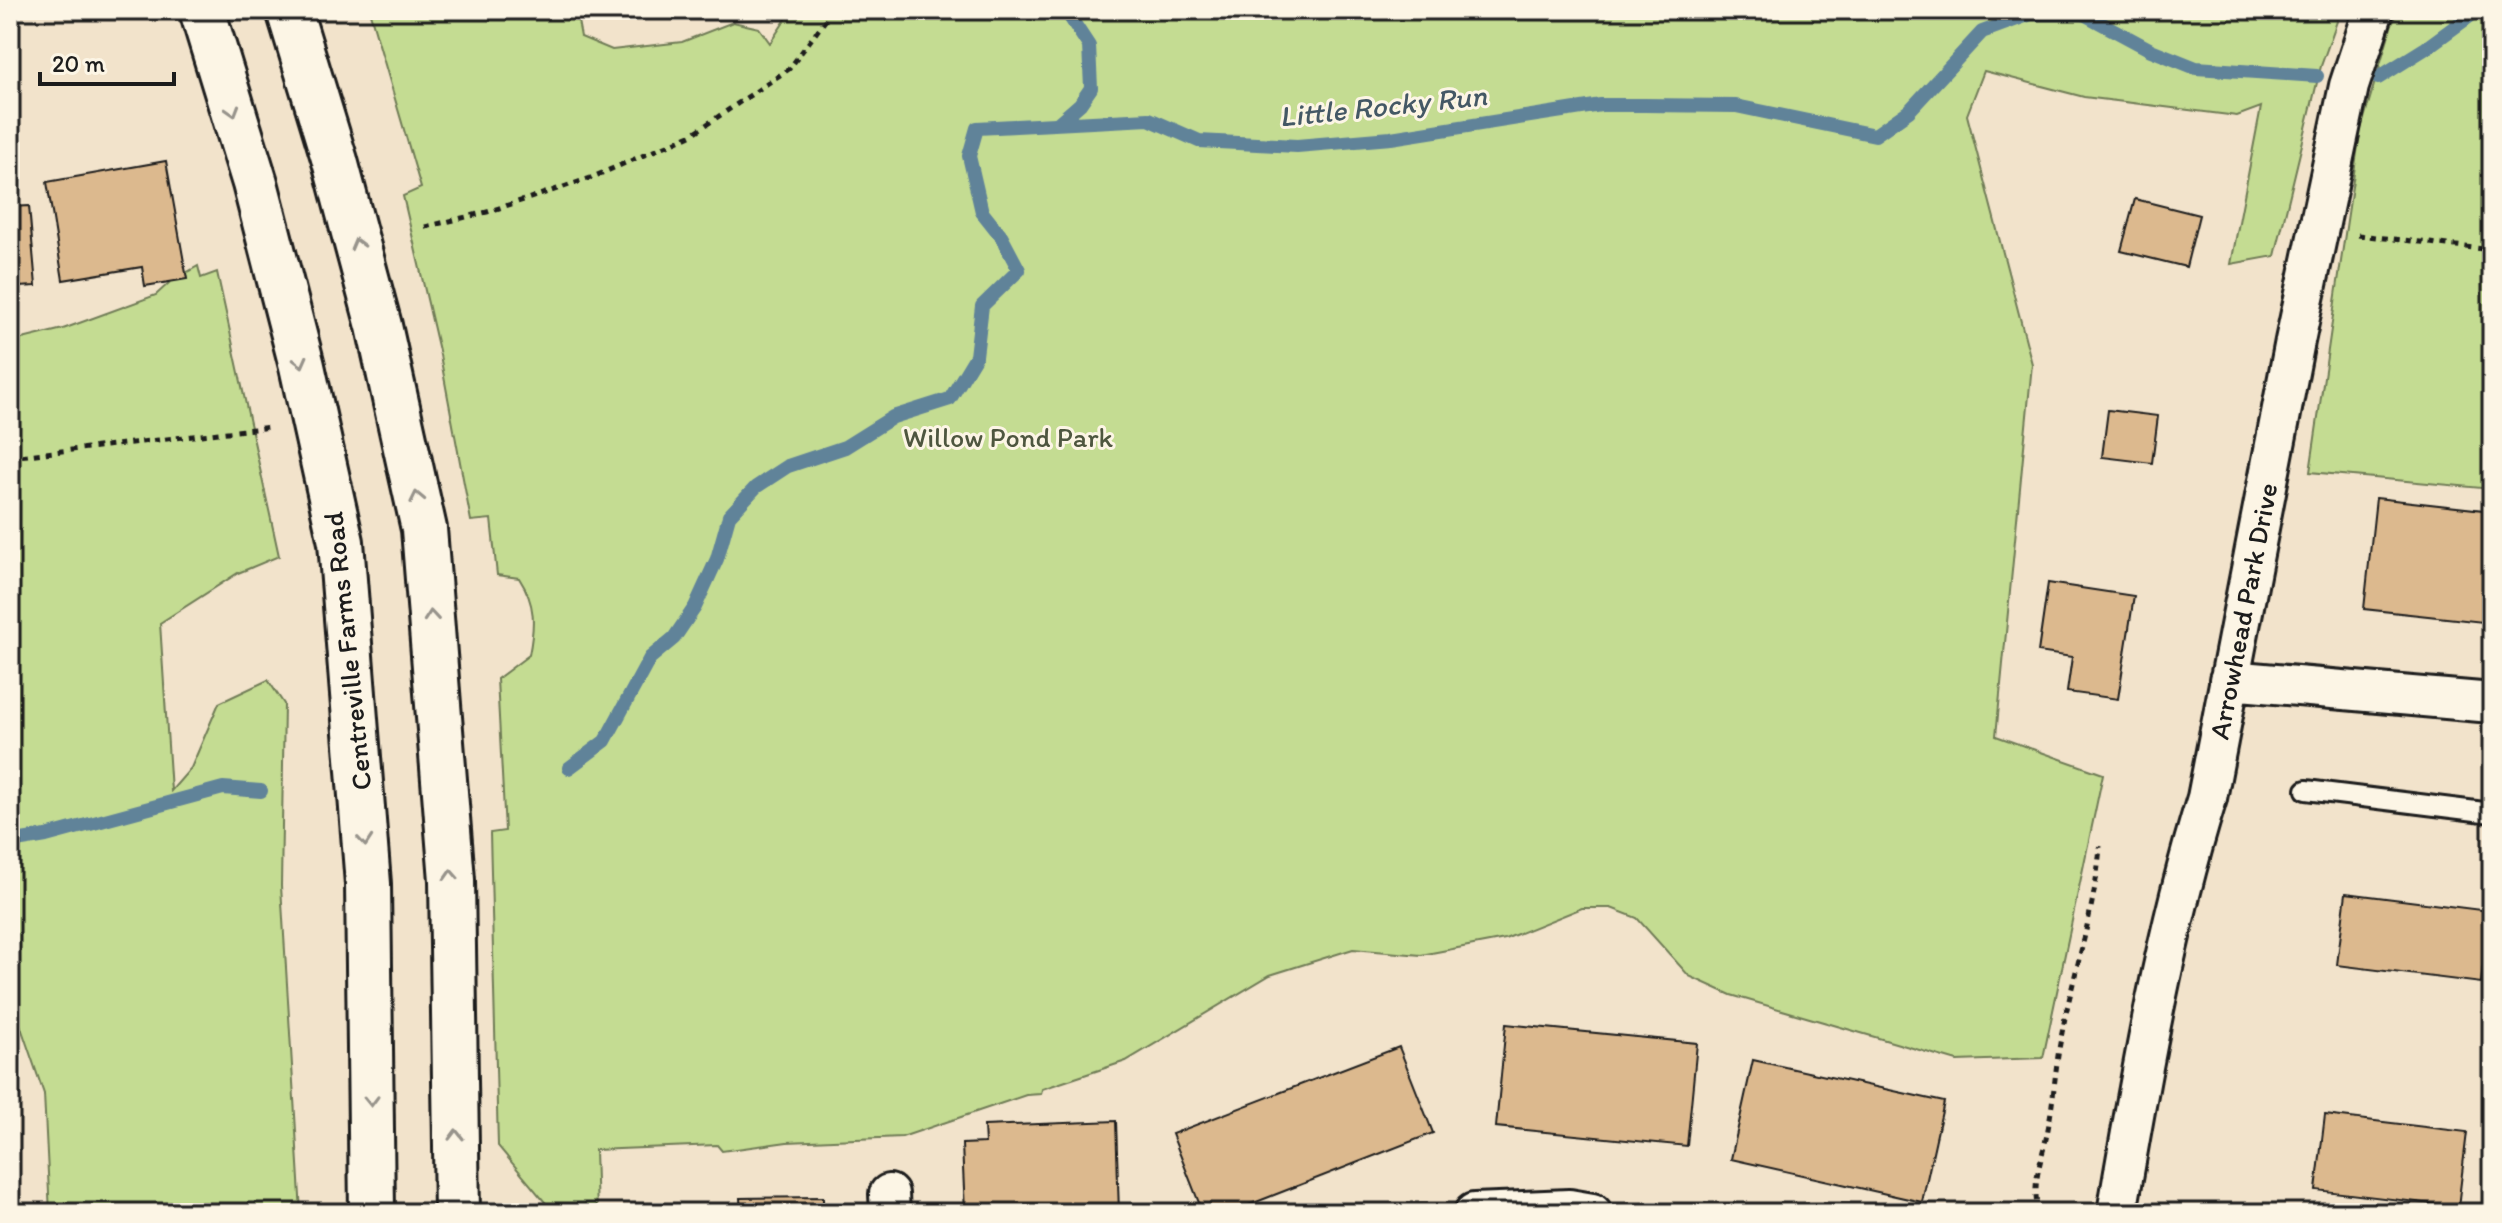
<svg xmlns="http://www.w3.org/2000/svg" width="2502" height="1223" font-family="Itim,sans-serif">
  <style>
    .green { fill: #c4dc92; stroke: #707c57; stroke-width: 2 }
    .lines { fill: none; stroke-linecap: round; stroke-linejoin: round }
    .stream { stroke: #608399; stroke-width: 14 }
    .building { fill: #dcb98e; stroke: #1c1c1c; stroke-width: 2 }
    .lane-casing { stroke: #1c1c1c; stroke-width: 24 }
    .street-casing { stroke: #1c1c1c; stroke-width: 44 }
    .secondary-casing { stroke: #1c1c1c; stroke-width: 50 }
    .path { stroke: #1c1c1c; stroke-width: 5; stroke-dasharray: 6 6; stroke-linecap: butt }
    .lane { stroke: #fcf5e5; stroke-width: 18 }
    .street { stroke: #fcf5e5; stroke-width: 38 }
    .secondary { stroke: #fcf5e5; stroke-width: 44 }
    .oneway { stroke: #97938b }
    .labels { text-anchor: middle; stroke-width: 6; stroke-linejoin: round; paint-order: stroke }
    .park-label { font-size: 28px; fill: #4e563f; stroke: #fcf5e5 }
    .street-label { font-size: 28px; fill: #1c1c1c; stroke: #fcf5e5 }
    .water-label { font-size: 30px; font-style: italic; fill: #445865; stroke: #fcf5e5 }
  </style>
  <rect width="100%" height="100%" fill="#f2e3cb"/>
  <filter id="ink" filterUnits="userSpaceOnUse"><feTurbulence type="fractalNoise" baseFrequency=".0125" numOctaves="2"/><feDisplacementMap in="SourceGraphic" scale="16" xChannelSelector="R" yChannelSelector="G"/><feConvolveMatrix kernelMatrix="1 2 1 2 8 2 1 2 1" color-interpolation-filters="sRGB"/></filter>
  <g filter="url(#ink)">
    <path class="green" d="M369,10H576L581,37L612,50L682,42L733,22L759,28L770,43L792,10H2341L2321,66L2275,256L2231,264L2261,107L2237,116L2084,97L1984,71L1967,115L2032,364L1996,736L2103,774L2043,1058L1957,1061L1731,995L1689,976L1637,918L1611,908H1582L1505,939L1421,955L1353,949L1270,975L1126,1061L1042,1089L1041,1094L1026,1095L902,1137L787,1142L722,1151L717,1145L595,1150L597,1213H554L498,1146L490,833L505,831L497,679L529,655C535,624 536,604 519,578L497,575L491,519L471,521L440,355L403,196L421,188Z
      M2399,10H2492V489L2310,472L2360,132L2392,24Z
      M198,266L201,278L217,272L279,556L238,573L160,623L171,791L191,768L219,703L268,680L284,704L281,886L301,1213H50L44,1094L15,1010L10,1006V342L63,329L156,295L170,282Z"/>
    <g class="lines">
      <path class="stream" d="M2378,78L2426,48L2478,10
        M1057,124L1080,104L1091,88L1089,46L1070,17L1077,10
        M569,768L605,741L650,658L674,638L695,607L717,559L729,516L756,487L788,466L845,447L893,417L950,399L976,356L982,306L1019,270L1001,236L982,212L969,156L977,128L1149,119L1199,141L1297,146L1391,138L1601,105H1644L1736,106L1875,135L1909,111L1982,32L2031,14H2084L2151,50L2196,68L2317,76
        M10,842L46,836L223,788L261,791"/>
    </g>
    <path class="building" d="M166,161L187,279L145,286L142,267L63,280L47,182Z
      M2135,199L2199,215L2186,267L2121,251Z
      M29,206L36,286L18,287L20,307L10,308V207Z
      M2108,410L2158,416L2152,463L2102,457Z
      M2376,498L2492,511V623L2364,609Z
      M2048,583L2134,596L2118,699L2067,692L2072,657L2038,652Z
      M2346,893L2489,911L2481,983L2337,965Z
      M1506,1024L1697,1043L1687,1146L1496,1127Z
      M1399,1047L1433,1133L1228,1213H1203L1172,1134Z
      M1753,1060L1944,1102L1922,1202L1731,1159Z
      M2325,1115L2467,1132L2458,1207L2316,1190Z
      M1116,1121L1119,1213H965L962,1144L985,1143L984,1126Z
      M823,1197V1213H741L740,1198Z"/>
    <g class="lines">
      <g class="lane-casing">
        <path id="lane" d="M2306,790L2492,813"/>
      </g>
      <g class="street-casing">
        <path id="street" d="M2229,680L2492,703
          M889,1194L890,1213
          M1474,1213L1569,1209L1592,1213
          M2117,1213C2141,1073 2165,933 2207,798L2295,341L2349,86L2374,10"/>
      </g>
      <g class="secondary-casing">
        <path id="secondary" d="M202,10L255,183L302,366L341,542L368,884L372,1213
          M289,10L335,161L379,326L424,529L452,880L457,1213"/>
      </g>
      <path class="path" d="M425,227L487,212L588,179L691,135L789,69L833,10
        M2358,235L2492,250
        M10,457L271,427
        M2039,1213C2030,1183 2043,1158 2048,1129C2054,1099 2055,1068 2061,1038C2073,973 2095,912 2100,846"/>
      <use href="#lane" class="lane"/>
      <use href="#street" class="street"/>
      <use href="#secondary" class="secondary"/>
    </g>
    <defs><path id="oneway-chevron" d="M-2-3.5L2.5 0L-2 3.5" fill="none" stroke-width="1.6" stroke-linecap="round" stroke-linejoin="round" transform="scale(2)"/></defs>
    <g class="oneway">
      <use href="#oneway-chevron" transform="translate(233 111) rotate(73)"/>
      <use href="#oneway-chevron" transform="translate(357 244) rotate(-105)"/>
      <use href="#oneway-chevron" transform="translate(301 362) rotate(76)"/>
      <use href="#oneway-chevron" transform="translate(417 497) rotate(-102)"/>
      <use href="#oneway-chevron" transform="translate(431 616) rotate(-95)"/>
      <use href="#oneway-chevron" transform="translate(365 841) rotate(85)"/>
      <use href="#oneway-chevron" transform="translate(451 875) rotate(-93)"/>
      <use href="#oneway-chevron" transform="translate(371 1101) rotate(89)"/>
      <use href="#oneway-chevron" transform="translate(456 1135) rotate(-91)"/>
    </g>
  </g>
  <g class="labels">
    <g class="park-label">
      <text x="1008" y="447">Willow Pond Park</text>
    </g>
    <g class="street-label">
      <text transform="translate(2243 611) rotate(-79)" y="10">Arrowhead Park Drive</text>
      <text transform="translate(347 651) rotate(-96)" y="10">Centreville Farms Road</text>
    </g>
    <g class="water-label">
      <text transform="translate(1383 106) rotate(-6)" y="10">Little Rocky Run</text>
    </g>
  </g>
  <rect width="2502" height="1223" fill="none" stroke="#fcf5e5" stroke-width="40"/>
  <rect x="20" y="20" width="2462" height="1183" fill="none" stroke="#1c1c1c" stroke-width="3" filter="url(#ink)"/>
  <path d="M40 72v12h134v-12" fill="none" stroke="#1c1c1c" stroke-width="4"/>
  <text x="52" y="72" font-size="24" fill="#1c1c1c" stroke="#fcf5e5" stroke-width="6" paint-order="stroke">20 m</text>
</svg>
